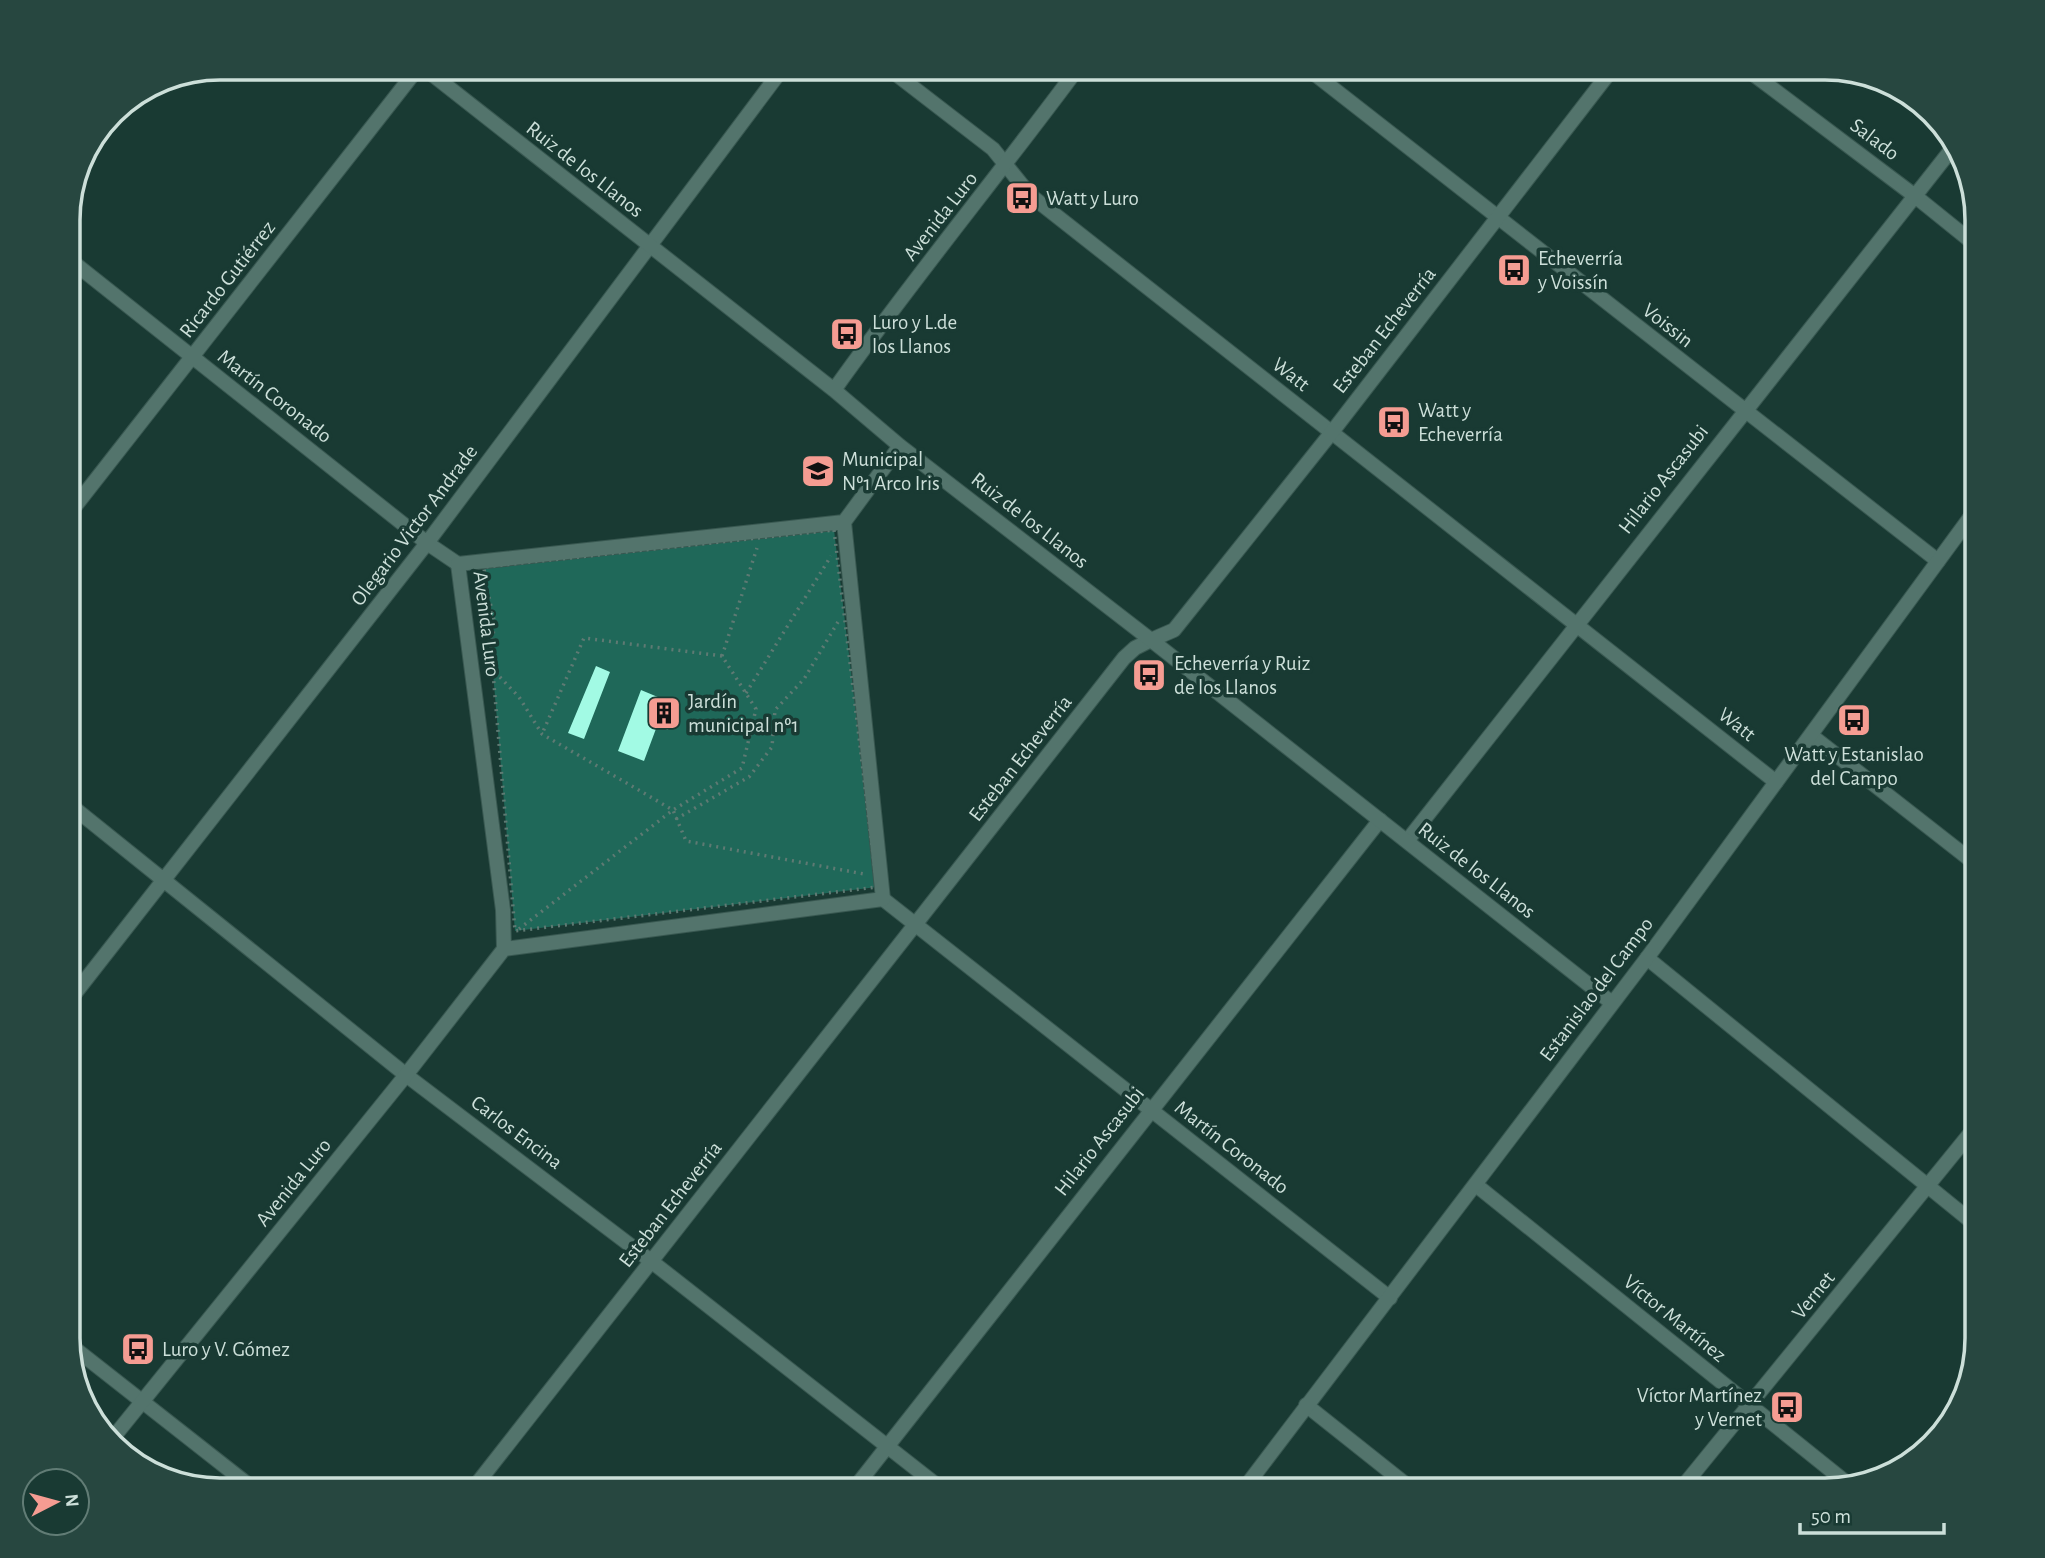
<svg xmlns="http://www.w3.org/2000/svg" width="2045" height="1558" font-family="'Alegreya Sans',sans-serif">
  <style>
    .green { fill: #1f6859 }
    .building { fill: #a2fae4 }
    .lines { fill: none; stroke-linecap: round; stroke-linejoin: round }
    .minor-casing { stroke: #395851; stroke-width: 16 }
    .tertiary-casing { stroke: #395851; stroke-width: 16 }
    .path { stroke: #5e7a73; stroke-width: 3.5; stroke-dasharray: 2 5; stroke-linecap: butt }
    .minor { stroke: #53746c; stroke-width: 14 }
    .tertiary { stroke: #53746c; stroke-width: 14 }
    .labels { text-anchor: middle; stroke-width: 7; stroke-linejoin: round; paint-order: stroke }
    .street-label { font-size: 21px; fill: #ccdfd9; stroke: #193a33 }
    .poi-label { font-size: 21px; fill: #ccdfd9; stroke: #193a33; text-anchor: start }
    .rim { fill: none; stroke: #ccdfd9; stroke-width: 3.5 }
  </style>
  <rect width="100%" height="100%" fill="#193a33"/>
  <path class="green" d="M834,530L877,887L515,931L484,567Z"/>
  <path class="building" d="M596,666L610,672L584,739L568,733Z
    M641,690L677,705L668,730L657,726L644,761L618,751Z"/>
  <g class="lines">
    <g class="minor-casing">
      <path id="minor" d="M888,68L993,149L1030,195L1776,782
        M1307,68L1938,561
        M1745,68L1915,196L1977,246
        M69,259L427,543L458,564
        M69,514L418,68
        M1964,527L1977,537
        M1812,736L1977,865
        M69,804L406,1075L651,1261L943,1490
        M1407,841L1955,145
        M883,899L1390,1298
        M1647,958L1977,1226
        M69,1001L427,543L783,68
        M1476,1185L1848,1484
        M69,1344L255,1490
        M1306,1405L1413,1490
        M472,1490L1124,658L1135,648L1151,640
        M853,1490L1380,820
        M1680,1490L1977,1125"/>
    </g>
    <g class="tertiary-casing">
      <path id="tertiary" d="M424,68L834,390L900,446L1151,640L1612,1003
        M834,390C912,280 998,176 1078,68
        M1151,640L1174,630L1332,432L1613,68
        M504,949L883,899L844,522L900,446
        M112,1439L406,1075L504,949L503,910L458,564L844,522
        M1243,1490L1647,958L1977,508"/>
    </g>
    <path class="path" d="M834,530L877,887L515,931L484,567Z
      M489,597L494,620L493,641
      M722,656L757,548
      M495,672L519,697L542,734L673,810L686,841L864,874
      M746,693L831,556
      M676,819L749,777L772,747L775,710L804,679L838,622
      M519,929L673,810L742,768L756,709L722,656L584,638L542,734"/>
    <use href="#minor" class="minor"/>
    <use href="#tertiary" class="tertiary"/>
  </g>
  <defs>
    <g id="bus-square" transform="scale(1.75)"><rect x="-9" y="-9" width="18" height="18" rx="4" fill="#f59c92" stroke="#193a33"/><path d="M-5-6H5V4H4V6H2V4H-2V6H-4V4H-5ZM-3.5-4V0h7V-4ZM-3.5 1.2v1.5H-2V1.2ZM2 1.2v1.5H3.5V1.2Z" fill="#111"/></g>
    <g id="school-square" transform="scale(1.75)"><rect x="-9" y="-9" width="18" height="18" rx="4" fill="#f59c92" stroke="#193a33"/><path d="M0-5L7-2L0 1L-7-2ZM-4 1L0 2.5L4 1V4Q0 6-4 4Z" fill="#111"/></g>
    <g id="building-square" transform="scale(1.75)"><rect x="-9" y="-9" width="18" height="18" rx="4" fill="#f59c92" stroke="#193a33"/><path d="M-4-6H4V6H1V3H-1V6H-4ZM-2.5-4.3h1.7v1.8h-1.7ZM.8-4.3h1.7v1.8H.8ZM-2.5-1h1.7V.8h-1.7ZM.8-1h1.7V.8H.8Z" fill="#111"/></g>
  </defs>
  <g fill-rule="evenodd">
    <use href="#bus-square" x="1022" y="198"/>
    <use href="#bus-square" x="1514" y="270"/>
    <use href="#bus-square" x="847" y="334"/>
    <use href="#bus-square" x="1394" y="422"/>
    <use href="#school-square" x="818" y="471"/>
    <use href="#bus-square" x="1149" y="675"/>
    <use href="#building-square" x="664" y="713"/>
    <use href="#bus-square" x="1854" y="720"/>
    <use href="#bus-square" x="138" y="1349"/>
    <use href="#bus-square" x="1787" y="1407"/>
  </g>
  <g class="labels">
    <g class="street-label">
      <text transform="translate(1875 139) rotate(37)" y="7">Salado</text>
      <text transform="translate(585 169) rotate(38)" y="7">Ruiz de los Llanos</text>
      <text transform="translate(940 216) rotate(-52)" y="7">Avenida Luro</text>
      <text transform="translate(227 279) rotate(-52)" y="7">Ricardo Gutiérrez</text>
      <text transform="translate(1668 325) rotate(38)" y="7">Voissin</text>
      <text transform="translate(1384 330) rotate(-52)" y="7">Esteban Echeverría</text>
      <text transform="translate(1291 374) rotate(38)" y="7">Watt</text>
      <text transform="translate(275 396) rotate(38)" y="7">Martín Coronado</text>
      <text transform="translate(1663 479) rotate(-52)" y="7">Hilario Ascasubi</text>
      <text transform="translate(1030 520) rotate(38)" y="7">Ruiz de los Llanos</text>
      <text transform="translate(414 525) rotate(-53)" y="7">Olegario Victor Andrade</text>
      <text transform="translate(487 624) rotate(83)" y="7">Avenida Luro</text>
      <text transform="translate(1737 724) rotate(38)" y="7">Watt</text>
      <text transform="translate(1020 758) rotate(-52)" y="7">Esteban Echeverría</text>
      <text transform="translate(1477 870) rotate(38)" y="7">Ruiz de los Llanos</text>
      <text transform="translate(1596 989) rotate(-53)" y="7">Estanislao del Campo</text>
      <text transform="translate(517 1132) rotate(37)" y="7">Carlos Encina</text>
      <text transform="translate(1099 1141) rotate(-52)" y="7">Hilario Ascasubi</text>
      <text transform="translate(1232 1147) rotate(38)" y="7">Martín Coronado</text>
      <text transform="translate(293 1182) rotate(-51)" y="7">Avenida Luro</text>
      <text transform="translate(670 1204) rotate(-52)" y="7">Esteban Echeverría</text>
      <text transform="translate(1813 1295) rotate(-51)" y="7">Vernet</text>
      <text transform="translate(1675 1318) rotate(39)" y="7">Víctor Martínez</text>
    </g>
    <g class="poi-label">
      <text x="1046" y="205">Watt y Luro</text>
      <text x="1538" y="265">Echeverría<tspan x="1538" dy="24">y Voissín</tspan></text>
      <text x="872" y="329">Luro y L.de<tspan x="872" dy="24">los Llanos</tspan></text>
      <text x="1418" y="417">Watt y<tspan x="1418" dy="24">Echeverría</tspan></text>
      <text x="842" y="466">Municipal<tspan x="842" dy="24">Nº1 Arco Iris</tspan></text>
      <text x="1174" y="670">Echeverría y Ruiz<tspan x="1174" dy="24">de los Llanos</tspan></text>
      <text x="688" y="708">Jardín<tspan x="688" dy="24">municipal nº1</tspan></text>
      <text x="1854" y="761" text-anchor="middle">Watt y Estanislao<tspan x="1854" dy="24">del Campo</tspan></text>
      <text x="162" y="1356">Luro y V. Gómez</text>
      <text x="1762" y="1402" text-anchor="end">Víctor Martínez<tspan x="1762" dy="24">y Vernet</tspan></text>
    </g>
  </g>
  <path d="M0 0H2045V1558H0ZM220 80H1825A140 140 0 0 1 1965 220V1338A140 140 0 0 1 1825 1478H220A140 140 0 0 1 80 1338V220A140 140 0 0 1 220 80Z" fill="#274740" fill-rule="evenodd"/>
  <path class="rim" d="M220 80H1825A140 140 0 0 1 1965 220V1338A140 140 0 0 1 1825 1478H220A140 140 0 0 1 80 1338V220A140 140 0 0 1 220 80Z"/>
  <g transform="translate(56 1502) rotate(84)"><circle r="33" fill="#193a33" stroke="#617c75" stroke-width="2"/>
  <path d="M0-5L12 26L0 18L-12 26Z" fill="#f59c92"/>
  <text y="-10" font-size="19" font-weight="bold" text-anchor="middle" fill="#ccdfd9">N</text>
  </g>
  <path d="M1800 1523v10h144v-10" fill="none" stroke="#ccdfd9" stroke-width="3.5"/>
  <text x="1811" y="1523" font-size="21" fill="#ccdfd9" stroke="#193a33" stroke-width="5" paint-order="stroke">50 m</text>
</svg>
